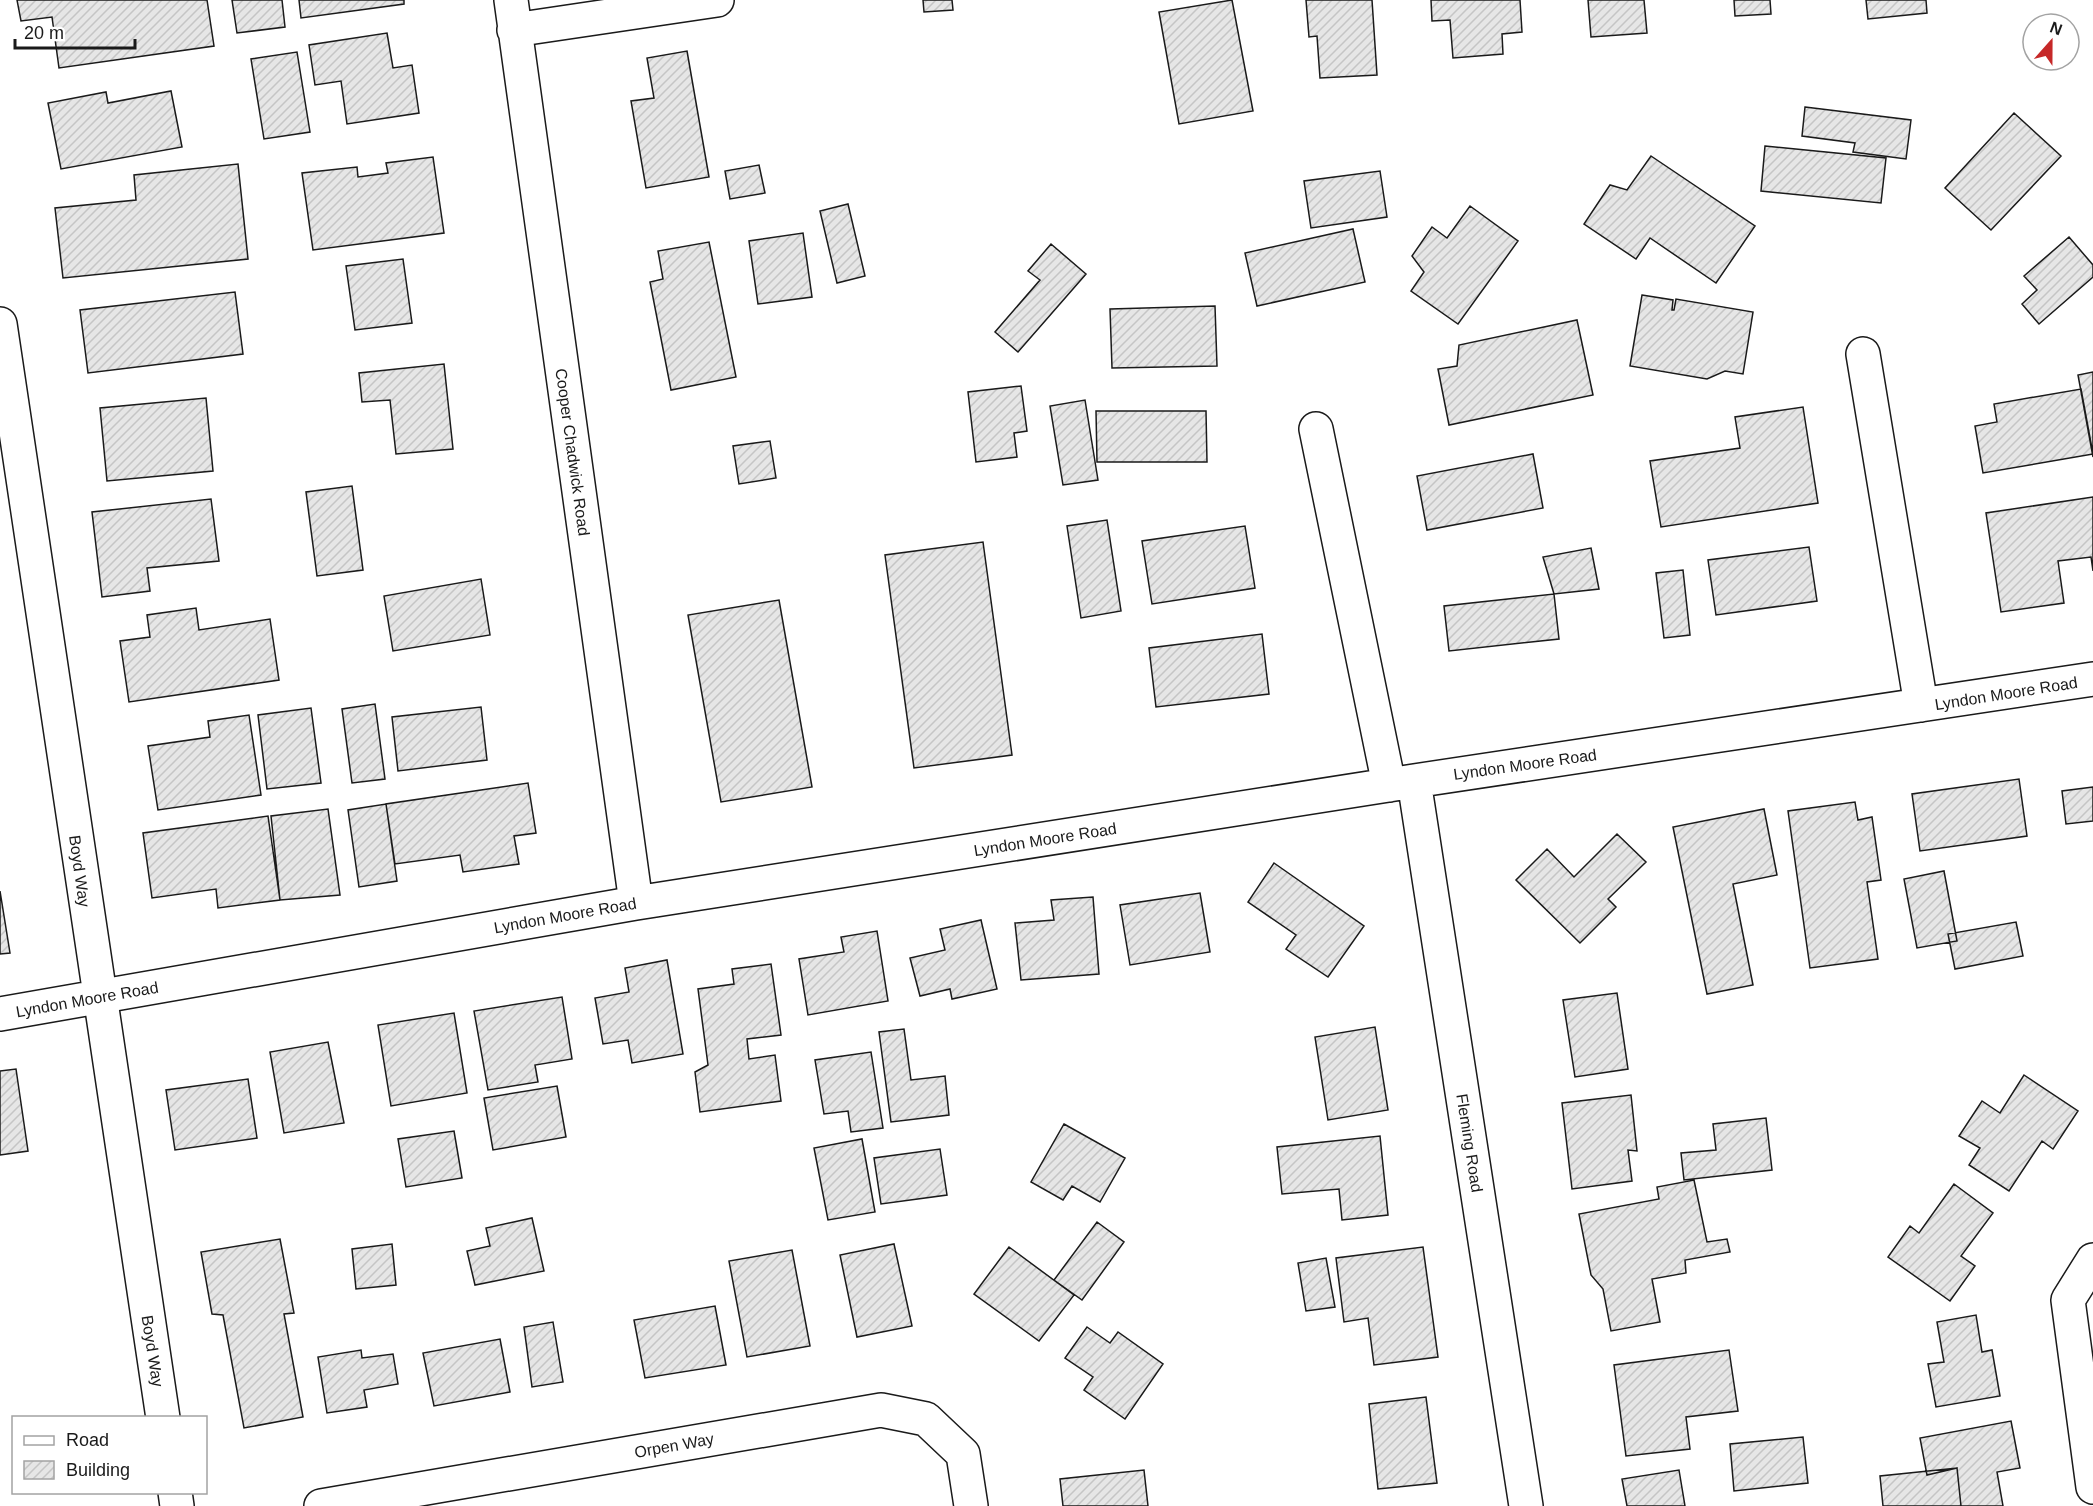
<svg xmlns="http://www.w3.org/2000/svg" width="2093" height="1506" font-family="Helvetica,sans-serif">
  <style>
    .building { fill: url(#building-hatch); stroke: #1a1a1a; stroke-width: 1.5 }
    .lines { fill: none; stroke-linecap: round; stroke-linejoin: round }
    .street-casing { stroke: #1a1a1a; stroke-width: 36 }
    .street { stroke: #fff; stroke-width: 33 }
    .labels { text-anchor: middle; stroke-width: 4.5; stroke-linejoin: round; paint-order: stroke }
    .street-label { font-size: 16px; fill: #1a1a1a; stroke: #fff }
  </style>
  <defs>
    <pattern id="building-hatch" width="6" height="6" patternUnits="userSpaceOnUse" patternTransform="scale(1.5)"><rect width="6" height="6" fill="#e6e6e6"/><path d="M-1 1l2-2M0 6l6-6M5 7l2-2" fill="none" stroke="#c5c5c5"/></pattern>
  </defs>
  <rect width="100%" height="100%" fill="#fff"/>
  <path class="building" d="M17,0H207L214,46L59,68L52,17L21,21Z
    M232,0H282L285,27L237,33Z
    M299,0H404V4L301,18Z
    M923,0H952L953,10L924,12Z
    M1232,0L1253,111L1179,124L1159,12Z
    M1306,0H1372L1377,75L1320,78L1317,36L1309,37Z
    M1431,0H1520L1522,32L1502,34L1503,54L1453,58L1450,20L1432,21Z
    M1588,0H1644L1647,33L1591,37Z
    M1734,0H1770L1771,14L1735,16Z
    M1866,0H1926L1927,13L1868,19Z
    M387,33L393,68L412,65L419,113L347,124L341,81L315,85L309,45Z
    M687,51L709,177L646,188L631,101L654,98L647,58Z
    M297,52L310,132L264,139L251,59Z
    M171,91L182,147L61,169L48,103L106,92L108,103Z
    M1805,107L1911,120L1906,159L1853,152L1855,143L1802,136Z
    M2014,113L2061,156L1991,230L1945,188Z
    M1765,146L1886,158L1881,203L1761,191Z
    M1651,156L1755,226L1716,283L1650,238L1636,259L1584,224L1610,185L1627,190Z
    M433,157L444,233L313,250L302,173L357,167L358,177L388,173L386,163Z
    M238,164L248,259L63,278L55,208L136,200L134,175Z
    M759,165L765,193L730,199L725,171Z
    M1380,171L1387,217L1311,228L1304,181Z
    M848,204L865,276L837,283L820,211Z
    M1470,206L1518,241L1458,324L1411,291L1424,272L1412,256L1432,227L1447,238Z
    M1353,229L1365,282L1257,306L1245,253Z
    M803,233L812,297L758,304L749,241Z
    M2069,237L2093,265V277L2039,324L2022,304L2037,290L2024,276Z
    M709,242L736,377L671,390L650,282L663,279L658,251Z
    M1051,244L1086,274L1018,352L995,332L1040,280L1028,271Z
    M403,259L412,323L355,330L346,266Z
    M235,292L243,354L88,373L80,310Z
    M1642,295L1673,300L1672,310H1674L1676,299L1753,312L1743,374L1725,371L1707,379L1630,366Z
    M1215,306L1217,366L1112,368L1110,309Z
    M1577,320L1593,395L1449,425L1438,369L1457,366L1459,345Z
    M444,364L453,449L396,454L390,400L362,402L359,373Z
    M2093,372V457L2078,375Z
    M1021,386L1027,431L1014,433L1017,457L976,462L968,392Z
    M2081,389L2093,454L1983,473L1975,426L1997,422L1994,404Z
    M206,398L213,471L107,481L100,408Z
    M1085,400L1098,480L1063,485L1050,406Z
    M1803,407L1818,503L1661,527L1650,461L1740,448L1735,417Z
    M1096,411H1206L1207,462H1097Z
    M770,441L776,478L739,484L733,446Z
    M1533,454L1543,508L1427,530L1417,476Z
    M352,486L363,570L317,576L306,492Z
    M2093,497V571L2091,557L2058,561L2064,603L2001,612L1986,513Z
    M211,499L219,561L147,568L150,591L102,597L92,512Z
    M1107,520L1121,611L1081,618L1067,526Z
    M1245,526L1255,588L1152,604L1142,541Z
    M983,542L1012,755L914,768L885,555Z
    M1809,547L1817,601L1716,615L1708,560Z
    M1591,548L1599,589L1554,594L1543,557Z
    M1683,570L1690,635L1664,638L1656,573Z
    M481,579L490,635L393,651L384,596Z
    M1554,594L1559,639L1449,651L1444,606Z
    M779,600L812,787L721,802L688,615Z
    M196,608L199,630L270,619L279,680L129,702L120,641L150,637L147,615Z
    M1262,634L1269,694L1156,707L1149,648Z
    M375,704L385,779L352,783L342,709Z
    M481,707L487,760L398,771L392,717Z
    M311,708L321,783L267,789L258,715Z
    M249,715L261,795L158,810L148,746L210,737L208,721Z
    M2019,779L2027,836L1920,851L1912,794Z
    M528,783L536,833L514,836L519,864L463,872L460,855L395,864L386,804Z
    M2093,787V821L2066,824L2062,791Z
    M1855,802L1858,820L1872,817L1881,880L1867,882L1878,959L1810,968L1788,811Z
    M386,804L397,881L359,887L348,810Z
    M328,809L340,895L280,900L271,816Z
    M1764,809L1777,875L1733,884L1753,985L1707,994L1673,827Z
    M268,816L280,900L218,908L216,889L152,898L143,833Z
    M1617,834L1646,862L1608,899L1616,907L1580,943L1516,880L1547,849L1574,877Z
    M1274,863L1364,926L1328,977L1286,949L1296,935L1248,902Z
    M1944,871L1957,941L1917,948L1904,879Z
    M0,891L10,953L0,954Z
    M1200,893L1210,952L1130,965L1120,905Z
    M1093,897L1099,974L1021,980L1015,923L1054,920L1051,900Z
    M981,920L997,989L952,999L950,989L920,996L910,958L945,950L940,929Z
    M2016,922L2023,956L1955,969L1948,934Z
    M877,931L888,1001L808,1015L799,959L844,952L841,937Z
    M667,960L683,1054L632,1063L628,1040L603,1044L595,998L629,992L625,968Z
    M771,964L781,1035L747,1039L749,1059L775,1055L781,1101L700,1112L695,1072L708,1065L698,989L734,984L732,969Z
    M1617,993L1628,1069L1575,1077L1563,1000Z
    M562,997L572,1059L535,1065L538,1082L488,1090L474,1011Z
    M454,1013L467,1093L391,1106L378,1025Z
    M1375,1027L1388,1110L1328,1120L1315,1037Z
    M904,1029L911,1080L945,1076L949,1115L891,1122L879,1032Z
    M328,1042L344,1123L284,1133L270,1052Z
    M871,1052L883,1128L851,1132L848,1111L824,1114L815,1060Z
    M16,1069L28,1151L0,1155V1071Z
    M2024,1075L2078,1111L2053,1149L2042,1141L2009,1191L1969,1165L1980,1148L1959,1136L1982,1101L2000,1113Z
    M248,1079L257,1138L175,1150L166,1090Z
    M557,1086L566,1137L493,1150L484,1098Z
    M1631,1095L1637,1151L1628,1150L1632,1181L1572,1189L1562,1103Z
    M1766,1118L1772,1170L1684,1180L1681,1153L1716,1150L1713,1124Z
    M1064,1124L1125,1158L1100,1202L1072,1186L1063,1200L1031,1182Z
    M454,1131L462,1178L406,1187L398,1139Z
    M1380,1136L1388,1215L1342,1220L1339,1189L1282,1194L1277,1147Z
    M862,1139L875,1212L828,1220L814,1148Z
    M940,1149L947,1195L881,1204L874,1158Z
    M1694,1180L1707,1242L1727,1239L1730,1252L1685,1260L1686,1273L1652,1279L1660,1322L1611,1331L1603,1289L1591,1275L1579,1214L1659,1199L1657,1187Z
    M1954,1184L1993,1213L1961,1256L1975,1266L1950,1301L1888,1257L1910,1226L1919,1233Z
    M532,1218L544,1271L475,1285L467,1251L490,1246L486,1228Z
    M1097,1222L1124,1242L1082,1300L1054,1280Z
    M280,1239L294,1313L284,1314L303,1417L244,1428L223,1315L212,1314L201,1252Z
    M392,1244L396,1285L356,1289L352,1249Z
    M894,1244L912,1326L857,1337L840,1255Z
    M1009,1247L1074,1295L1039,1341L974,1294Z
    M1423,1247L1438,1357L1374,1365L1368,1318L1344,1322L1336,1258Z
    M792,1250L810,1346L747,1357L729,1261Z
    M1326,1258L1335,1307L1306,1311L1298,1263Z
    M715,1306L726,1365L645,1378L634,1320Z
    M1976,1315L1982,1352L1992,1350L2000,1396L1936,1407L1928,1364L1944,1362L1937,1322Z
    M553,1322L563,1382L532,1387L524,1327Z
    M1087,1327L1110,1343L1118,1332L1163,1364L1125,1419L1084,1390L1093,1377L1065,1358Z
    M500,1339L510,1392L434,1406L423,1353Z
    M361,1350L362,1358L393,1354L398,1384L364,1390L367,1407L327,1413L318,1357Z
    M1729,1350L1738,1411L1686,1417L1690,1449L1626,1456L1614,1365Z
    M1426,1397L1437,1483L1378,1489L1369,1404Z
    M2011,1421L2020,1468L1997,1472L2003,1506H1961L1957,1468L1927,1475L1920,1438Z
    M1803,1437L1808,1483L1734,1491L1730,1444Z
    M1957,1468L1961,1506H1883L1880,1476Z
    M1144,1470L1148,1506H1063L1060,1479Z
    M1679,1470L1685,1506H1627L1622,1479Z"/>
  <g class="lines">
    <g class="street-casing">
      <path id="street" d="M511,0L636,903
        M514,30L717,0
        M0,324L163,1418
        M1863,354L1921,705
        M1316,429L1389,785
        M1414,781L1526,1506
        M0,1014L636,903L1414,781L2093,679
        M2093,1260L2068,1300L2093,1487
        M175,1492L177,1506
        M321,1506L881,1410L926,1419L963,1454L971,1506"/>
    </g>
    <use href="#street" class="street"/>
  </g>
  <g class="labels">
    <g class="street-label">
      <text transform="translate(573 452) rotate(82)" y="6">Cooper Chadwick Road</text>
      <text transform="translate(2006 693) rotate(-9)" y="6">Lyndon Moore Road</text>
      <text transform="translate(1525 764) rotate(-8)" y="6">Lyndon Moore Road</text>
      <text transform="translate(1045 839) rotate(-9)" y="6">Lyndon Moore Road</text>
      <text transform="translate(80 871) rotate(82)" y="6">Boyd Way</text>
      <text transform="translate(565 915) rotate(-10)" y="6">Lyndon Moore Road</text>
      <text transform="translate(87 999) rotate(-10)" y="6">Lyndon Moore Road</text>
      <text transform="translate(1470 1143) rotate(81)" y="6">Fleming Road</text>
      <text transform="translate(153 1351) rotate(81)" y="6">Boyd Way</text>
      <text transform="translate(674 1445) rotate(-10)" y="6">Orpen Way</text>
    </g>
  </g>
  <rect x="12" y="1416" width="195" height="78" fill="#ffffff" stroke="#a3a3a3" stroke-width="1.5"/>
  <rect x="24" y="1436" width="30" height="9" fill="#ffffff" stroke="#a3a3a3" stroke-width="1.5"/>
  <text x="66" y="1446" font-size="18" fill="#1a1a1a">Road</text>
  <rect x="24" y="1461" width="30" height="18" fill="url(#building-hatch)" stroke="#a3a3a3" stroke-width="1.5"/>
  <text x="66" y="1476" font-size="18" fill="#1a1a1a">Building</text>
  <g transform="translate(2051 42) rotate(21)"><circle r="28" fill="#ffffff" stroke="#a3a3a3" stroke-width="1.5"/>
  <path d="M0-4.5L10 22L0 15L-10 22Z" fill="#c62828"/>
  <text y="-9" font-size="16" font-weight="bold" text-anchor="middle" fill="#1a1a1a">N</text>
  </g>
  <path d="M15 39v9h120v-9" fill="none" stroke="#1a1a1a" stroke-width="3"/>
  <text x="24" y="39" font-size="18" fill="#1a1a1a" stroke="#ffffff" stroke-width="4.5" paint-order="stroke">20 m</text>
</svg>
